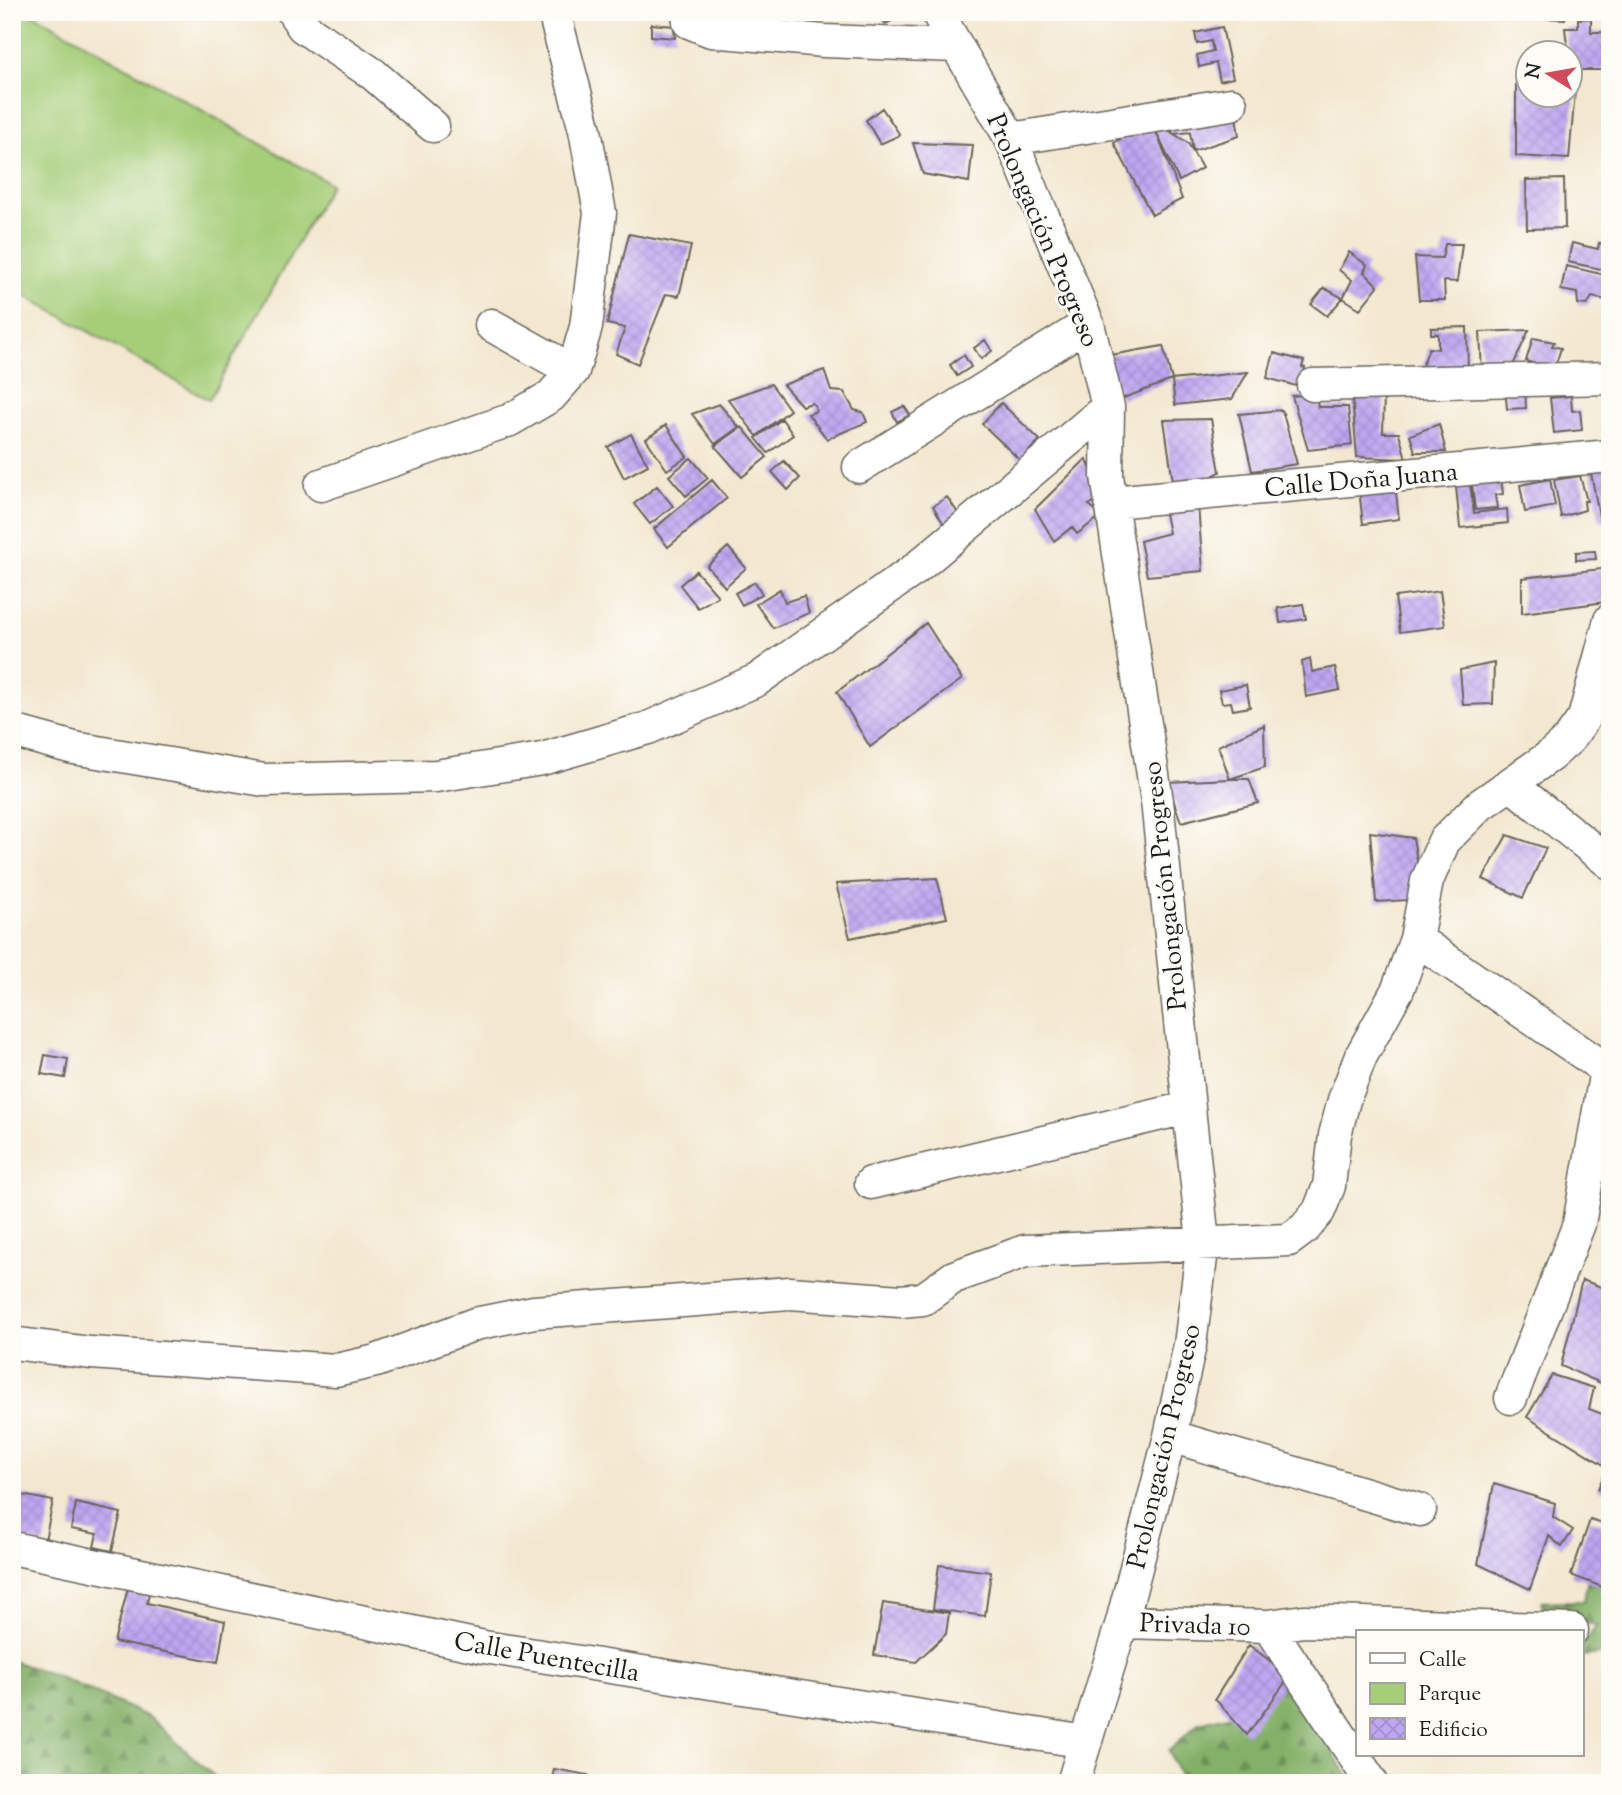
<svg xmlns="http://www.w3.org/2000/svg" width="1622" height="1795" font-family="'Sorts Mill Goudy',serif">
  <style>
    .green { fill: #a6ce79; stroke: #61754a; stroke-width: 2 }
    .forest { fill: url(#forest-firs); stroke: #506642; stroke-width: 2 }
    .building { fill: url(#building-cross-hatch) }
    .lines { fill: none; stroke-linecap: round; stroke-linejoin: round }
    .street-casing { stroke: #67635b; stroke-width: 35 }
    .street { stroke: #fff; stroke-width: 32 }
    .labels { text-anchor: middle; stroke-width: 6; stroke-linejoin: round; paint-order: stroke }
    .street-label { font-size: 26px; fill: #1c1c1c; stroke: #fdfcf7 }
  </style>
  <defs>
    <pattern id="forest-firs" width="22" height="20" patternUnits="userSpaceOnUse" patternTransform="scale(1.75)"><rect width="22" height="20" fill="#84b169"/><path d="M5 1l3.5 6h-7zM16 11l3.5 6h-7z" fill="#6b8f56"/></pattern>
    <pattern id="building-cross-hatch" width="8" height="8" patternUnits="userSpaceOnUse" patternTransform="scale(1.75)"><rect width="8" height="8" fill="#bfa6f1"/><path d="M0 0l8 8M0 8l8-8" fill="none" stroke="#a48ece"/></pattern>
  </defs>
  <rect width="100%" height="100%" fill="#fdfcf7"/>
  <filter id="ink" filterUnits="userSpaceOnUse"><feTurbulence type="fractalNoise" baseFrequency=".0143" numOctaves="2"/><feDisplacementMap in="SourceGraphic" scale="14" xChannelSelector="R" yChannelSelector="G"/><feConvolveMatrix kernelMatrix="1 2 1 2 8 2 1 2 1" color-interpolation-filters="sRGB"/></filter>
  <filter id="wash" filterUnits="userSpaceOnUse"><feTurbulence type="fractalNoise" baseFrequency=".00686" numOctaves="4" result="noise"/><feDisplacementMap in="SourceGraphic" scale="28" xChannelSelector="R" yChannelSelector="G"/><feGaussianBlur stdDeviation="1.57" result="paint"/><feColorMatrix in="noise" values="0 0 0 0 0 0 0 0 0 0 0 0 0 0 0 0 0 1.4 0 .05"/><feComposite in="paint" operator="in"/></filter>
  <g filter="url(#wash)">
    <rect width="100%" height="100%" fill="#f3e7cf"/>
    <path class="green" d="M12,12H30L331,184L209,400L12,288Z"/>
    <path class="forest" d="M1610,1555V1653L1582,1656V1645L1597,1626L1571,1618L1550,1626L1541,1602L1584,1601L1589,1573Z
      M12,1661L57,1676L149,1717L216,1778L233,1783H12Z
      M1298,1673L1332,1717L1334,1755L1353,1783H1149L1164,1778L1183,1783L1169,1751L1199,1723L1248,1711Z"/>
    <g id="blocks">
      <path class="building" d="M881,12H900L902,16L885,24Z
        M1520,12H1565V19L1520,17Z
        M1591,18V32H1610V70H1570L1565,28H1578V19Z
        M651,24L674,26L675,38L651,36Z
        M1222,27L1233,78L1220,81L1216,63L1199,67L1197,55L1213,51L1211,41L1197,44L1195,33Z
        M1516,78L1528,79V94H1570V80H1576L1569,159L1516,156Z
        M882,108L900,135L880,144L866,120Z
        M1235,109L1239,136L1193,151L1190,132L1174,134L1188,143L1202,168L1179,181L1155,129L1182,199L1152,215L1114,143L1151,119L1173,133L1165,119Z
        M913,143L973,145L969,182L923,174Z
        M1564,179L1565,228L1527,229L1526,180Z
        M629,234L691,246L679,296L666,294L638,364L616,354L625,328L607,324Z
        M1572,243L1598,249L1599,243L1610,245V271L1568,262Z
        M1445,244H1462L1457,282L1444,281L1445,300H1419L1415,257L1442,258Z
        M1349,252L1367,265L1364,272L1378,286L1360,309L1343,298L1352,280L1339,270Z
        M1566,266L1610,276V301L1592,297L1587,305L1578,304L1577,293L1561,290Z
        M1324,288L1343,298L1327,316L1311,304Z
        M1467,327L1468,373L1419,374L1429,348L1438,349V334H1431V328Z
        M1529,330L1511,370L1482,372L1480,332Z
        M1533,338L1554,342L1552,346L1561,348L1554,370L1526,361Z
        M985,340L992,351L981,359L974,348Z
        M1163,346L1172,380L1121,399L1105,356Z
        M1274,353L1304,361L1302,367L1305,368L1300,387L1267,378Z
        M964,355L971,367L957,376L950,365Z
        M824,370L831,391L844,392L854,410L863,412L867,422L827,439L808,414L816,411L815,406L812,403L802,406L783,385Z
        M1248,372L1232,399L1175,405L1172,380Z
        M771,384L790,410L757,436L728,399Z
        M1525,385L1526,408L1507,409L1505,386Z
        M1316,394L1318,407H1348L1352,445L1308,450L1292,396Z
        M1384,394L1383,433H1399L1406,459L1357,457L1352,397Z
        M1571,396L1572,411L1580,410L1582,430L1554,433L1550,398Z
        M1001,403L1040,440L1020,460L982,424Z
        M719,404L739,427L715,444L692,414Z
        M904,406L910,415L897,422L892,412Z
        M1282,410L1297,464L1252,471L1239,414Z
        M782,419L793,435L768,453L756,438Z
        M1211,419L1220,472L1175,496L1164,420Z
        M1439,424L1446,452H1415L1410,435Z
        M666,425L687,457L667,470L646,439Z
        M742,427L767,457L742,477L715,446Z
        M631,434L648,465L624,478L608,447Z
        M691,458L708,478L686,496L669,476Z
        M1086,459L1104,495L1089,505L1102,515L1077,534L1072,527L1054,541L1035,509Z
        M784,461L800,478L788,490L772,472Z
        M1610,466V520L1600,521L1590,468Z
        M1471,476L1501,479L1503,494L1495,495L1497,508L1475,510Z
        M1580,476L1587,501H1584L1585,510L1561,517L1554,480Z
        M1550,479L1555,506L1525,512L1520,485Z
        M712,480L727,498L668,547L654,529Z
        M1395,484L1399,519L1363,524L1359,489Z
        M1470,484L1474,513L1507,509L1508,523L1460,528L1456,486Z
        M657,486L673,506L650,524L634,504Z
        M947,497L962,519L947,529L933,506Z
        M1198,505L1203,571L1147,576L1140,541L1169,533L1164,509Z
        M728,547L746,568L725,587L707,566Z
        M1595,551L1596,559L1576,560V552Z
        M1610,568V589L1605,602L1522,613V578Z
        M696,571L718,596L698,608L680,585Z
        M755,582L762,594L742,605L735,593Z
        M780,589L785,602L804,596L809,613L773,628L756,604Z
        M1440,591L1445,626L1400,632L1395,597Z
        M1303,604L1306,619L1280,623L1278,608Z
        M926,623L962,679L870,747L837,692Z
        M1310,659L1312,672L1335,667L1340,690L1306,697L1302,662Z
        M1494,663L1493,704L1463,705L1460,670Z
        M1246,685L1250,707L1233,710L1231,702L1222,703L1219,690Z
        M1264,725L1265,767L1230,779H1249L1258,803L1181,822L1167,782L1230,779L1218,746Z
        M1370,832L1413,838L1424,899L1376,902Z
        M1507,835L1546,848L1523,898L1483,879Z
        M937,878L947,918L850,938L836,884Z
        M45,1055L68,1059L65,1078L41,1074Z
        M1582,1280L1610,1290V1387L1561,1366Z
        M1552,1375L1594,1388L1589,1409L1610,1417V1453L1604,1465L1527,1417Z
        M1610,1461V1493L1598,1489Z
        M1494,1484L1555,1503L1553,1517L1573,1530L1562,1547L1549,1536L1530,1589L1478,1564Z
        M22,1495L53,1501L44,1545L12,1536Z
        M76,1503L121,1513L112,1551L94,1547L97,1534L71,1529Z
        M1590,1520L1610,1526V1590L1571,1575Z
        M939,1565L991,1572L985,1616L933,1609Z
        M128,1588L149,1593L147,1603L225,1621L218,1662L114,1642Z
        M883,1603L949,1613L946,1634L916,1662L874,1655Z
        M1249,1645L1290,1676L1247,1735L1215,1699Z
        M554,1769L588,1775L586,1783H551Z"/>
    </g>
  </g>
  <g filter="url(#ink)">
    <use href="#blocks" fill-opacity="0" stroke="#67635b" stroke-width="2"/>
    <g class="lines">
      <g class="street-casing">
        <path id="street" d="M293,12L303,27L373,74L433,126
          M688,12L689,22L711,31L824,41L957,46
          M937,12L1011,139L1088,324L1108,407L1107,476L1157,801L1203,1242L1190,1345L1170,1436L1122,1622L1073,1783
          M1011,139L1231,104
          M491,325L573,371
          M1313,385L1610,378
          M859,467L1088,324
          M321,485L510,420L551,396L573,371L586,327L600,213L585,130L554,12
          M1112,502L1610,456
          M12,731L74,748L264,780L436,776L542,759L648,728L757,680L914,570L1108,407
          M1510,784L1610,863
          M1416,939L1610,1072
          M871,1183L1187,1108
          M12,1343L91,1353L336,1370L376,1361L475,1324L534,1312L790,1293L901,1301L923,1299L954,1277L1025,1251L1289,1240L1305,1228L1319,1211L1329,1186L1335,1135L1344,1100L1361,1056L1398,989L1416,939L1427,881L1444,841L1480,805L1550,756L1569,739L1584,718L1610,620
          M1511,1398L1579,1224L1606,1070
          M1170,1436L1420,1510
          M12,1548L484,1647L1086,1742
          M1122,1622L1268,1626L1304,1621L1572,1630
          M1268,1626L1372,1783"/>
      </g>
      <use href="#street" class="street"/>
    </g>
  </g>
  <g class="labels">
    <g class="street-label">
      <text transform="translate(1044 230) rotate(67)" y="9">Prolongación Progreso</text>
      <text transform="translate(1361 479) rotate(-5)" y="9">Calle Doña Juana</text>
      <text transform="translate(1164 886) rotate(-96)" y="9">Prolongación Progreso</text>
      <text transform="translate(1163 1446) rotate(-77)" y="9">Prolongación Progreso</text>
      <text transform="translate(1195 1624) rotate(2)" y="9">Privada 10</text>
      <text transform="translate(547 1656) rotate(10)" y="9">Calle Puentecilla</text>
    </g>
  </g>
  <rect width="1622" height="1795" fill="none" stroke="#fdfcf7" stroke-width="42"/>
  <rect x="1356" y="1630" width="228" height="126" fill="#fdfcf7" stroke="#a3a29f" stroke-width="2"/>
  <rect x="1370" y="1653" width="35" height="10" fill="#ffffff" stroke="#a3a29f" stroke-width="2"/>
  <text x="1419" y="1666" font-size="21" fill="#1c1c1c">Calle</text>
  <rect x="1370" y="1683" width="35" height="21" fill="#a6ce79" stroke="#a3a29f" stroke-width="2"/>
  <text x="1419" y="1700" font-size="21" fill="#1c1c1c">Parque</text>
  <rect x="1370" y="1718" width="35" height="21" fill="url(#building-cross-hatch)" stroke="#a3a29f" stroke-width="2"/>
  <text x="1419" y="1736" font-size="21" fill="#1c1c1c">Edificio</text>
  <g transform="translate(1549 74) rotate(281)"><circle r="33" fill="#fdfcf7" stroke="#a3a29f" stroke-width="2"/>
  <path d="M0-5L12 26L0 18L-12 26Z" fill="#d1495b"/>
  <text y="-10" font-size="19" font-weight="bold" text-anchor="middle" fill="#1c1c1c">N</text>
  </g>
</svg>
